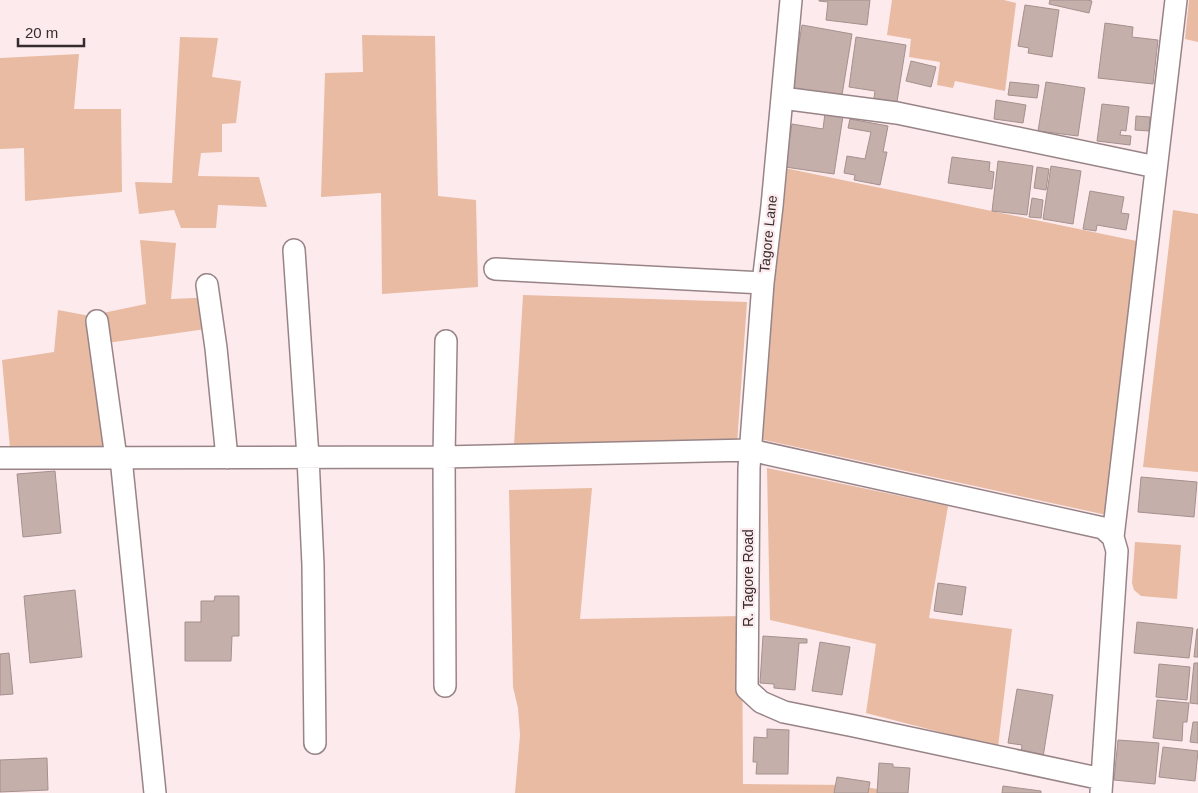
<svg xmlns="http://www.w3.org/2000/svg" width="1198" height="793" font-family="Helvetica,sans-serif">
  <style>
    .green { fill: #e8bba2 }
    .building { fill: #c4afab; stroke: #a5908d }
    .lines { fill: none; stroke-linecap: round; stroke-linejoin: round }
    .minor-casing { stroke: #988487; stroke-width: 24 }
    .minor { stroke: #fff; stroke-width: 21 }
    .labels { text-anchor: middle; stroke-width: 4.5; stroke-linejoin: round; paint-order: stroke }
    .street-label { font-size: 14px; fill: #342c2d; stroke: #fdeaed }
  </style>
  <rect width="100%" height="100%" fill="#fdeaed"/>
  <path class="green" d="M892,0H1004L1016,3L1005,91L955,81L953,88L937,85L940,62L909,57L911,39L887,35Z
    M1189,0H1198V42L1185,39Z
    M362,35L435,36L438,196L476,200L478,287L382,294L381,193L321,197L325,73L363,72Z
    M180,37L218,38L212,77L241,81L236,123L222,124V152L201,153L198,176L259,177L267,207L218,205L216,228H181L174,210L139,214L135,182L172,183Z
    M79,54L74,109H121L122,192L25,201L24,148L0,149V58Z
    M775,166L1151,244L1111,516L751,437Z
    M1173,210L1198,214V472L1143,467Z
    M140,240L176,243L171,299L216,297L213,328L107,343L98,314L146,304Z
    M523,295L747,302L737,444L514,445Z
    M58,310L90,316L111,451L11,459L2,360L54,352Z
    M767,468L948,506L929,618L1012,629L998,747L866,713L876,644L770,620Z
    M592,488L580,619L742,616L743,784L851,785L904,793H515L520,735L518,708L513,687L509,490Z
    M1135,542L1181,545L1177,599L1141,596L1134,590L1132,583Z"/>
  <path class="building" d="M819,0H870L867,25L826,20L828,2L819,1Z
    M1050,0H1087L1092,1L1089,13L1049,4Z
    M1025,5L1059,10L1052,57L1028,53L1029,48L1018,46Z
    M1105,23L1133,27L1132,37L1158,40L1153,84L1098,78Z
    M802,25L852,34L841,101L791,92Z
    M856,37L906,45L896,108L873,105L875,91L849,87Z
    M911,61L936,67L931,87L906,81Z
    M1010,82L1039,85L1037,98L1008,95Z
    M1046,82L1085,88L1078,136L1038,131Z
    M996,100L1026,105L1023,123L994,119Z
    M1102,104L1129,107L1126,131L1121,130L1120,135L1131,136L1130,145L1097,141Z
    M825,113L843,116L834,174L785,167L792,124L823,129Z
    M1136,116L1150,117L1149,131L1135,130Z
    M850,119L888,126L883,152H887L880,185L854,180L855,175L844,173L847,156L865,159L871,132L848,128Z
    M952,157L990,162L989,171L994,172L992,189L948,183Z
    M998,161L1033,166L1027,215L992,211Z
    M1051,166L1081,171L1073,224L1043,219Z
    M1037,167L1049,169L1046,190L1034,188Z
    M1090,191L1124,197L1121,213L1129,214L1126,230L1097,225L1096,231L1083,229Z
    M1032,198L1043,200L1041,218L1029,217Z
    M55,471L61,533L23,537L17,474Z
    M1141,477L1197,482L1194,517L1138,512Z
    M938,583L966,587L962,615L934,611Z
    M75,590L82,657L30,663L24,596Z
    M215,596H239V636H232L231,661H185V622H201V601H214Z
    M1137,622L1193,628L1189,658L1134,653Z
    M1197,629H1198V657H1194Z
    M763,636L807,639V643H799L795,690L774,688V684L760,683Z
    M820,642L850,647L842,695L812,691Z
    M9,653L13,694L0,695V654Z
    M1194,663H1198V704L1190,703Z
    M1159,664L1190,667L1187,700L1156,697Z
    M1017,689L1053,695L1043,757L1021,753L1022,745L1008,743Z
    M1157,700L1189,703L1187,722H1183L1182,741L1153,738Z
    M1193,722H1198V743L1190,742Z
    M767,729L789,730L788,774H756L757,762H753L754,737L767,738Z
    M1118,740L1159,743L1155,784L1114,780Z
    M1163,747L1198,751L1195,781L1159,777Z
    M47,758L48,790L0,792V760Z
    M879,763L893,764V767L910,768L908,793H877Z
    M837,777L870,782L868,793H834Z
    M1003,786L1041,791V793H1002Z"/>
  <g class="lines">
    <g class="minor-casing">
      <path id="minor" d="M791,0L772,206L763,283L749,468L747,689L761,702L784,712L854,726L1102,779
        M782,98L897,113L1156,167
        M294,250L308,457L313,565L315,743
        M495,269L763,283
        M207,285L216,348L227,458
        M97,321L116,458
        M446,341L444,457L750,450L1103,528L1113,537L1117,551L1101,793
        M0,458L444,457L445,686
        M121,458L155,793
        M1113,537L1176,0"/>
    </g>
    <use href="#minor" class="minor"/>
  </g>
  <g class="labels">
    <g class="street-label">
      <text transform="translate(768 234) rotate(-84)" y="5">Tagore Lane</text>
      <text transform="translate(748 578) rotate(-90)" y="5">R. Tagore Road</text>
    </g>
  </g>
  <path d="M18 38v8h66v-8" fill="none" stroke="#342c2d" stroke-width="2.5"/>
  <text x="25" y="38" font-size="15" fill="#342c2d" stroke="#fdeaed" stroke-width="4" paint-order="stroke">20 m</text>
</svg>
